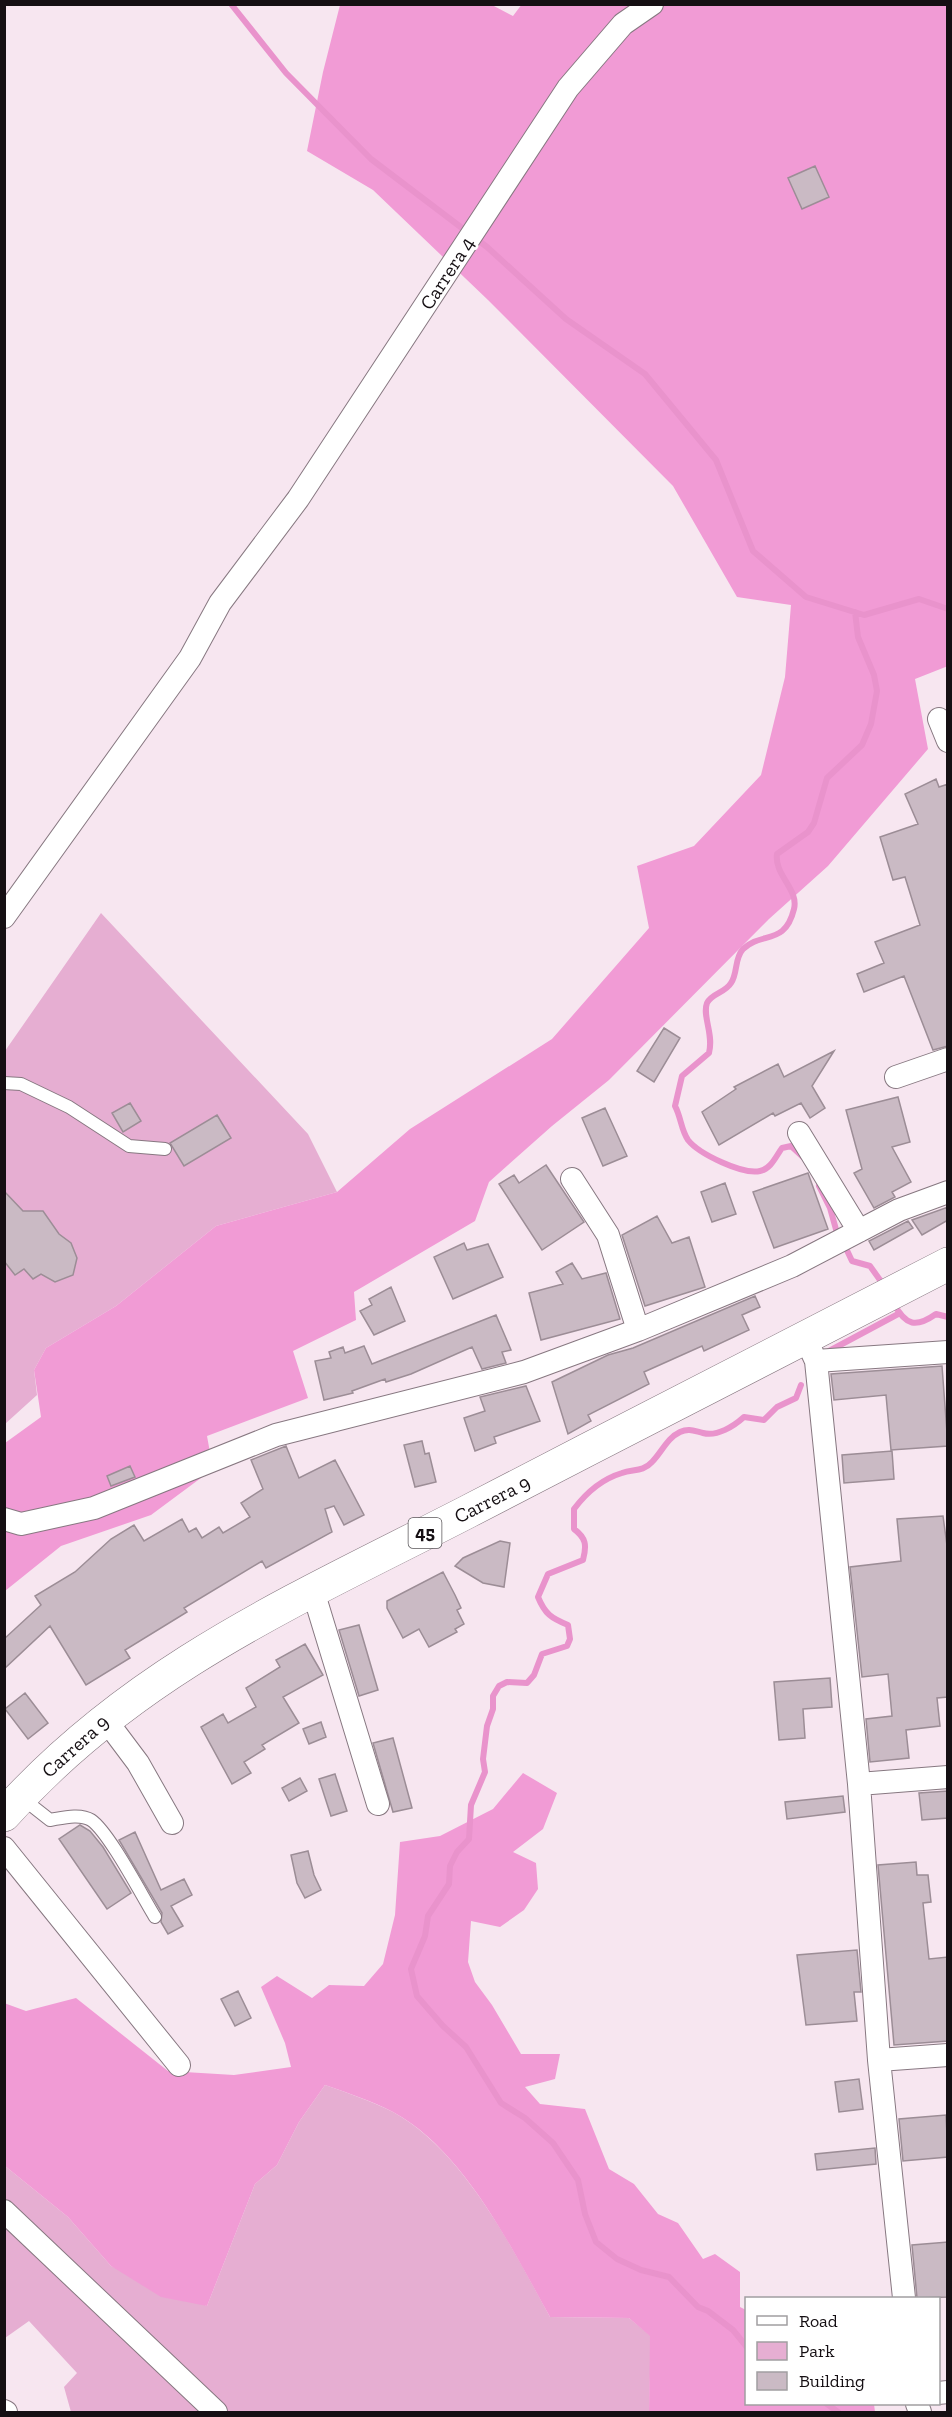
<svg xmlns="http://www.w3.org/2000/svg" width="952" height="2417" font-family="'Zilla Slab',serif">
  <style>
    .green { fill: #e6aed2 }
    .forest { fill: #f19bd5 }
    .lines { fill: none; stroke-linecap: round; stroke-linejoin: round }
    .stream { stroke: #e993cc; stroke-width: 6 }
    .building { fill: #cabac4; stroke: #9c8d96; stroke-width: 1.5 }
    .lane-casing { stroke: #877881; stroke-width: 14 }
    .street-casing { stroke: #877881; stroke-width: 24 }
    .highway-casing { stroke: #877881; stroke-width: 34 }
    .lane { stroke: #fff; stroke-width: 12 }
    .street { stroke: #fff; stroke-width: 22 }
    .highway { stroke: #fff; stroke-width: 33 }
    .labels { text-anchor: middle; stroke-width: 5; stroke-linejoin: round; paint-order: stroke }
    .shield { fill: #fff; stroke: #5b575a; stroke-width: 1.5 }
    .shield-label { font-size: 18px; font-weight: bold; fill: #150f13 }
    .street-label { font-size: 20px; fill: #150f13; stroke: #fff }
  </style>
  <rect width="100%" height="100%" fill="#f7e6f0"/>
  <path class="green" d="M101,913L308,1134L337,1192L216,1226L116,1306L46,1348L34,1370L37,1395L5,1424V1051Z
    M325,2085C348,2093 371,2101 393,2112C463,2150 513,2249 550,2317L629,2318L651,2336L649,2412H71L64,2387L77,2373L29,2321L5,2338V2166L68,2217L111,2266L207,2306L255,2184L277,2165L299,2122Z"/>
  <path class="forest" d="M522,4L947,5L948,666L915,679L928,749L828,866L769,919L609,1080L552,1126L489,1182L475,1221L354,1292L356,1320L293,1351L308,1398L207,1436L213,1469L151,1515L61,1546L5,1591V1443L41,1417L34,1370L46,1348L116,1306L216,1226L337,1192L410,1129L552,1039L649,928L637,866L694,846L761,775L785,677L791,605L737,597L673,486L488,300L373,190L307,151L323,72L340,5H492L513,16Z
    M523,1773L557,1793L543,1829L513,1852L536,1863L538,1889L524,1910L500,1927L471,1921L468,1962L475,1982L492,2005L521,2054H560L555,2079L525,2087L540,2104L585,2109L609,2169L634,2184L658,2214L678,2223L703,2259L715,2254L740,2272V2307L746,2310V2404H874L875,2412H649L650,2336L629,2318L550,2317C512,2249 464,2150 393,2112C372,2101 348,2093 325,2085L299,2122L277,2165L255,2184L207,2306L161,2297L111,2266L68,2217L5,2166L4,2003L26,2011L76,1998L168,2071L234,2075L291,2067L285,2043L261,1987L277,1976L312,1998L329,1985L364,1986L383,1964L395,1915L400,1842L440,1836L493,1809Z"/>
  <g class="lines">
    <path class="stream" d="M231,4L286,73L371,159L487,247L566,319L645,374L716,460L753,551L806,597L864,615L919,599L948,609
      M803,1157L791,1146L782,1148C776,1156 771,1169 760,1171C743,1175 699,1154 688,1140C681,1130 681,1117 675,1106L682,1076L709,1053C714,1034 702,1016 707,1003C712,993 725,993 731,983C738,973 734,959 743,949C762,931 785,946 794,909C799,889 774,875 777,854L808,832L814,823L827,778L862,745L871,724L877,691L874,675L858,637L855,612
      M819,1186L830,1208L837,1233
      M844,1244L852,1261L870,1266L885,1287
      M894,1304C906,1326 916,1328 936,1314L948,1317
      M829,1351L900,1313
      M746,2346L733,2330L708,2311L698,2307L669,2277L641,2270L617,2259L596,2242L585,2214L578,2180L553,2143L525,2118L501,2103L466,2047L443,2026L417,1996L411,1969L425,1936L428,1916L449,1884L450,1866L457,1852L469,1839L471,1805L485,1772L483,1759L487,1726L493,1709V1696L499,1686L507,1682L527,1683L534,1675L542,1654L567,1646L570,1639L568,1625C551,1618 545,1614 538,1597L548,1574L583,1560C587,1545 586,1538 574,1529V1509C586,1493 602,1479 622,1473C633,1469 643,1472 652,1462C662,1452 667,1438 680,1432C689,1428 694,1431 703,1433C717,1437 734,1426 744,1417L764,1420L777,1407L796,1398L801,1385
      M827,2404L838,2412"/>
  </g>
  <path class="building" d="M815,166L829,197L802,209L788,178Z
    M936,779L939,787L948,784V1046L933,1050L904,976L864,992L857,974L884,963L875,942L920,925L905,877L893,880L880,837L918,824L905,794Z
    M664,1028L680,1038L654,1082L637,1071Z
    M834,1051L812,1086L825,1108L810,1118L801,1103L775,1116L773,1113L719,1145L702,1112L736,1089L734,1087L778,1064L784,1077Z
    M898,1097L910,1142L892,1147L911,1182L892,1192L895,1197L874,1208L854,1173L862,1169L846,1110Z
    M130,1103L141,1121L123,1132L112,1113Z
    M605,1108L627,1156L603,1166L582,1118Z
    M217,1115L231,1138L184,1166L170,1143Z
    M546,1165L584,1222L542,1250L499,1184L514,1175L519,1183Z
    M808,1173L828,1229L774,1248L753,1192Z
    M725,1183L736,1214L712,1222L701,1192Z
    M4,1191L23,1211H43L59,1234L71,1243L77,1258L73,1275L55,1282L41,1274L33,1279L24,1269L15,1275L4,1261Z
    M948,1207V1220L922,1235L912,1220Z
    M657,1216L672,1243L689,1237L705,1287L645,1306L622,1235Z
    M908,1221L913,1228L874,1250L869,1241Z
    M464,1243L467,1250L488,1244L503,1277L453,1299L434,1257Z
    M572,1263L582,1279L606,1273L620,1319L541,1340L529,1293L563,1284L556,1272Z
    M391,1287L405,1321L374,1335L360,1311L372,1305L369,1299Z
    M755,1296L760,1307L742,1315L749,1330L704,1351L702,1346L644,1372L649,1384L588,1415L591,1421L568,1434L552,1382L608,1355L633,1348Z
    M496,1315L511,1350L502,1352L506,1363L482,1369L472,1347L411,1374L386,1382L385,1379L352,1391L353,1393L324,1400L315,1361L331,1358L329,1352L343,1347L345,1353L364,1346L372,1364Z
    M942,1366L948,1446L891,1450L886,1395L834,1400L831,1374Z
    M526,1386L540,1421L494,1437L496,1443L475,1451L464,1418L485,1411L480,1397Z
    M422,1441L425,1454L429,1453L436,1482L415,1487L404,1445Z
    M286,1446L299,1478L335,1460L364,1515L344,1525L334,1506L325,1509L332,1532L266,1568L262,1561L184,1608L187,1612L125,1650L130,1658L86,1685L50,1626L4,1669V1639L41,1605L35,1596L75,1572L111,1539L134,1525L144,1541L182,1519L189,1532L196,1528L202,1538L219,1527L223,1533L250,1517L241,1503L263,1489L251,1460Z
    M892,1451L894,1479L844,1483L842,1455Z
    M130,1466L135,1477L111,1486L107,1476Z
    M943,1516L948,1553V1697L937,1698L940,1726L906,1730L909,1758L870,1762L866,1719L892,1716L888,1674L862,1677L850,1567L901,1561L897,1519Z
    M500,1541L510,1543L504,1587L483,1583L455,1566L463,1558Z
    M443,1572L455,1595L461,1608L457,1610L464,1624L455,1629L457,1632L429,1647L419,1629L403,1638L387,1608V1601Z
    M359,1625L378,1690L359,1696L339,1630Z
    M305,1644L323,1675L283,1697L299,1723L262,1745L265,1749L244,1762L251,1773L232,1784L201,1727L223,1714L228,1723L256,1707L246,1688L280,1667L276,1660Z
    M830,1678L832,1707L803,1709L805,1738L779,1740L774,1682Z
    M25,1693L48,1723L28,1739L5,1709Z
    M321,1722L326,1737L309,1744L303,1729Z
    M393,1738L412,1808L393,1812L373,1743Z
    M335,1774L347,1811L331,1816L319,1779Z
    M300,1778L307,1791L289,1801L282,1788Z
    M948,1791V1818L922,1820L919,1793Z
    M843,1796L845,1812L787,1819L785,1802Z
    M80,1825L90,1831L103,1847L131,1893L107,1909L59,1839Z
    M135,1832L161,1890L184,1879L192,1895L171,1906L183,1926L168,1934L161,1922L162,1913L119,1840Z
    M308,1851L314,1875L321,1890L305,1898L297,1883L291,1855Z
    M916,1862L917,1875H928L931,1902L923,1903L929,1959L948,1957V2041L894,2045L878,1865Z
    M857,1950L861,1992H854L857,2021L806,2025L797,1955Z
    M238,1991L251,2018L235,2026L221,1999Z
    M859,2079L863,2109L839,2112L835,2082Z
    M946,2115L948,2157L903,2161L899,2119Z
    M875,2148L876,2164L817,2170L815,2154Z
    M948,2242V2297L917,2298L912,2245Z"/>
  <g class="lines">
    <g class="lane-casing">
      <path id="lane" d="M4,1083L21,1084L69,1107L129,1146L165,1149
        M22,1798L50,1820C62,1818 80,1813 91,1820C109,1832 142,1896 155,1917"/>
    </g>
    <g class="street-casing">
      <path id="street" d="M939,719L948,741
        M4,917L190,658L220,603L298,499L568,88L623,24L652,4
        M896,1077L948,1059
        M799,1133L859,1231
        M572,1179L608,1235L638,1330
        M805,1337L816,1361L859,1784L879,2060L904,2298
        M816,1361L948,1352
        M4,1519L21,1524L94,1508L276,1435L524,1372L638,1330L792,1266L899,1210L948,1192
        M313,1591L378,1804
        M105,1719L138,1763L172,1823
        M859,1784L948,1777
        M4,1848L179,2065
        M879,2060L948,2055
        M4,2211L216,2412
        M938,2393L948,2392
        M917,2404L920,2412
        M4,2411L6,2412"/>
    </g>
    <g class="highway-casing">
      <path id="highway" d="M4,1815C134,1669 298,1599 467,1512C627,1429 787,1347 948,1264"/>
    </g>
    <use href="#lane" class="lane"/>
    <use href="#street" class="street"/>
    <use href="#highway" class="highway"/>
  </g>
  <g class="labels">
    <rect class="shield" x="408.5" y="1518" width="33" height="30" rx="4.5"/>
    <g class="shield-label">
      <text x="425" y="1539">45</text>
    </g>
    <g class="street-label">
      <text transform="translate(447 273) rotate(-57)" y="7">Carrera 4</text>
      <text transform="translate(492 1499) rotate(-27)" y="7">Carrera 9</text>
      <text transform="translate(75 1746) rotate(-42)" y="7">Carrera 9</text>
    </g>
  </g>
  <rect width="952" height="2417" fill="none" stroke="#150f13" stroke-width="12"/>
  <rect x="745" y="2297" width="195" height="108" fill="#ffffff" stroke="#a19fa1" stroke-width="1.5"/>
  <rect x="757" y="2316" width="30" height="9" fill="#ffffff" stroke="#a19fa1" stroke-width="1.5"/>
  <text x="799" y="2327" font-size="18" fill="#150f13">Road</text>
  <rect x="757" y="2342" width="30" height="18" fill="#e6aed2" stroke="#a19fa1" stroke-width="1.5"/>
  <text x="799" y="2357" font-size="18" fill="#150f13">Park</text>
  <rect x="757" y="2372" width="30" height="18" fill="#cabac4" stroke="#a19fa1" stroke-width="1.5"/>
  <text x="799" y="2387" font-size="18" fill="#150f13">Building</text>
</svg>
